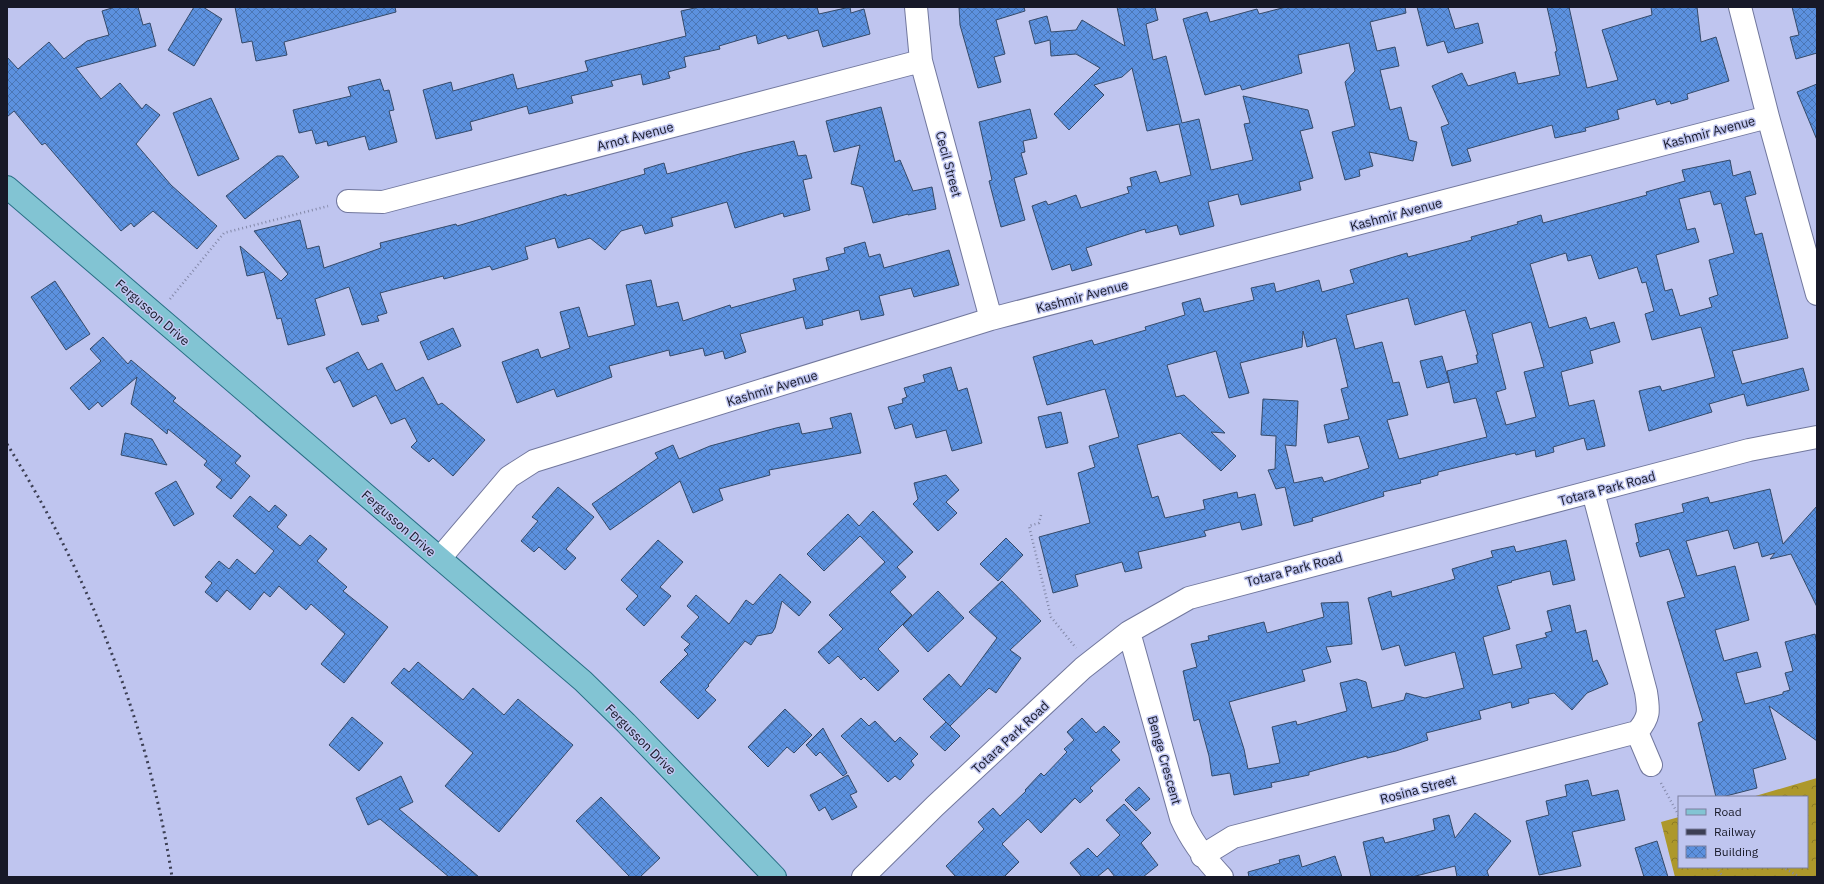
<svg xmlns="http://www.w3.org/2000/svg" width="1824" height="884" font-family="'IBM Plex Sans',sans-serif">
  <style>
    .forest { fill: url(#forest-crowns) }
    .building { fill: url(#building-cross-hatch); stroke: #354a69; fill-rule: evenodd }
    .lines { fill: none; stroke-linecap: round; stroke-linejoin: round }
    .minor-casing { stroke: #71779d; stroke-width: 24 }
    .major-casing { stroke: #276e84; stroke-width: 24 }
    .path { stroke: #8388a8; stroke-width: 2.5; stroke-dasharray: 1 3; stroke-linecap: butt }
    .minor { stroke: #fff; stroke-width: 22 }
    .major { stroke: #82c4d3; stroke-width: 22 }
    .rail { stroke: #3c3f54; stroke-width: 3; stroke-dasharray: 2 4; stroke-linecap: butt }
    .labels { text-anchor: middle; stroke-width: 3; stroke-linejoin: round; paint-order: stroke }
    .street-label { font-size: 13px; fill: #171928; stroke: #bfc5ef }
  </style>
  <defs>
    <pattern id="forest-crowns" width="20" height="18" patternUnits="userSpaceOnUse"><rect width="20" height="18" fill="#ad982b"/><path d="M2 6a3 3 0 1 1 6 0M12 15a3 3 0 1 1 6 0" fill="none" stroke="#8c7b25"/></pattern>
    <pattern id="building-cross-hatch" width="8" height="8" patternUnits="userSpaceOnUse"><rect width="8" height="8" fill="#5c91df"/><path d="M0 0l8 8M0 8l8-8" fill="none" stroke="#4b76b5"/></pattern>
  </defs>
  <rect width="100%" height="100%" fill="#bfc5ef"/>
  <path class="forest" d="M1817,778V877H1675L1661,822L1679,817V867H1807V797H1752Z"/>
  <path class="building" d="M115,7H138L143,25L150,23L156,46L76,68L101,99L120,83L142,109L146,104L160,115L136,144L171,185L217,226L197,249L153,211L134,227L131,223L121,231L45,143L42,145L14,111L7,117V57L18,69L49,42L64,59L87,41L109,35L102,11Z
    M194,7H203L222,19L194,66L168,50Z
    M235,7H395L396,12L284,42L287,55L256,61L252,41L242,43Z
    M699,7H817L819,14L850,7L851,13L864,9L870,34L823,47L818,30L788,39L786,35L758,44L756,35L719,46L720,49L684,57L686,67L668,72L670,78L643,85L641,74L611,81L613,86L571,96L573,103L529,114L527,106L470,122L472,130L436,139L423,90L451,82L453,91L513,74L517,89L588,71L585,61L686,36L681,11Z
    M959,7H1024L1025,11L996,20L1005,54L994,57L1001,82L978,88L960,25Z
    M1117,7H1155L1158,20L1146,24L1153,60L1166,56L1182,123L1199,119L1211,170L1253,160L1244,124L1250,123L1243,96L1308,110L1313,128L1300,131L1313,178L1299,182L1301,190L1241,205L1238,194L1208,202L1214,226L1180,235L1177,225L1146,233L1145,229L1086,248L1092,265L1072,271L1070,264L1052,270L1032,206L1046,201L1048,205L1076,195L1081,208L1129,193L1127,187L1132,186L1130,178L1156,171L1160,183L1191,175L1179,124L1147,131L1132,68L1122,77L1094,85L1104,95L1069,130L1054,114L1100,68L1076,54L1051,56L1050,40L1035,44L1029,21L1047,16L1051,32L1076,30L1082,20L1125,46Z
    M1286,7H1405L1406,13L1370,22L1377,51L1395,47L1399,66L1380,70L1390,110L1401,107L1409,140L1417,142L1413,161L1369,152L1373,166L1359,170L1360,176L1345,180L1332,132L1355,126L1345,82L1355,71L1349,43L1298,55L1302,73L1242,90L1240,85L1205,95L1183,19L1207,12L1210,22L1257,9L1259,14Z
    M1417,7H1448L1455,29L1478,23L1483,43L1448,53L1444,41L1427,46Z
    M1547,7H1569L1587,88L1618,80L1602,30L1652,15L1651,7H1697L1701,42L1716,37L1729,81L1687,94L1688,99L1671,104L1670,101L1657,105L1655,99L1617,110L1619,119L1585,128L1586,131L1555,138L1552,125L1467,149L1471,161L1452,166L1441,127L1449,124L1432,86L1462,73L1468,86L1515,72L1518,84L1560,75L1555,52L1557,51Z
    M1792,7H1817V53L1796,59L1790,37L1799,35Z
    M380,79L384,91L389,90L394,110L389,111L397,142L369,150L365,136L328,146L327,141L316,144L312,130L299,133L293,110L351,96L348,87Z
    M1817,84V140L1797,92Z
    M211,98L239,159L198,176L173,113Z
    M881,107L895,162L900,160L913,191L932,187L936,209L908,215V214L873,223L863,187L851,184L860,145L834,152L826,121Z
    M1030,109L1037,138L1023,141L1025,152L1021,153L1027,174L1014,178L1025,220L1001,227L989,181L992,180L979,122Z
    M794,141L798,156L806,155L812,178L803,180L810,210L784,217L783,213L735,228L727,202L671,218L673,226L645,234L642,225L621,231L605,250L590,238L558,248L555,238L525,247L528,259L492,270L490,266L444,279L443,276L380,293L387,313L377,316L379,321L362,325L349,287L315,299L325,335L288,345L281,318L277,319L264,272L247,276L240,246L281,281L288,274L254,231L300,220L307,249L319,246L324,268L381,248L380,243L456,224L457,226L566,194L567,196L645,174L644,169L664,163L667,174L743,153Z
    M277,156H283L299,177L245,219L226,196Z
    M1730,160L1733,176L1750,171L1756,194L1745,197L1755,235L1762,233L1788,338L1732,351L1742,384L1803,368L1809,390L1747,406L1744,394L1709,404L1712,412L1649,431L1639,391L1660,386L1662,391L1715,377L1701,327L1652,340L1645,314L1654,311L1646,282L1642,283L1637,267L1599,279L1591,255L1568,261L1566,253L1530,264L1549,328L1586,317L1590,329L1614,322L1620,342L1590,351L1593,363L1561,372L1569,406L1594,400L1605,446L1587,450L1584,438L1553,447L1554,452L1536,457L1535,450L1516,455L1515,453L1438,472V475L1420,480L1421,483L1383,492L1384,496L1312,518L1313,521L1294,526L1285,487L1276,489L1268,470L1275,469L1276,436L1261,435L1263,399L1298,401L1296,446L1285,445L1294,483L1322,477L1324,482L1369,468L1359,436L1328,443L1324,425L1349,419L1341,389L1348,387L1336,338L1307,347L1303,331L1302,347L1240,363L1249,393L1229,398L1216,351L1167,365L1176,397L1184,395L1225,433L1211,432L1236,456L1221,471L1180,433L1137,445L1152,498L1158,496L1165,518L1205,509L1203,500L1237,492L1238,498L1255,494L1262,525L1242,530L1240,522L1204,531L1206,536L1138,552L1142,568L1125,572L1122,562L1075,575L1078,586L1053,593L1039,537L1090,523L1078,473L1095,467L1089,446L1119,437L1105,389L1047,405L1033,357L1092,340L1094,345L1146,330L1145,327L1185,315L1182,303L1200,298L1204,312L1254,300L1251,288L1274,283L1276,292L1319,280L1322,292L1354,283L1350,270L1407,253L1408,257L1472,240L1471,237L1518,224L1517,222L1541,215L1543,223L1647,195L1646,192L1685,181L1682,170ZM1710,191L1714,205L1721,203L1734,253L1709,260L1718,295L1709,298L1712,307L1680,316L1672,289L1665,291L1656,255L1699,242L1695,228L1687,230L1679,199ZM1408,298L1415,325L1465,310L1478,355H1476L1478,363L1447,371L1454,403L1476,398L1487,437L1399,459L1387,420L1408,415L1399,382L1393,383L1382,342L1355,349L1346,315ZM1531,322L1544,367L1524,372L1536,417L1506,425L1496,392L1506,389L1492,334Z
    M865,242L869,257L880,254L884,268L949,250L959,285L914,297L911,288L879,296L884,315L861,320L859,310L822,320L823,325L806,329L803,317L740,334L746,352L725,359L723,351L705,356L703,348L670,356L669,350L609,366L612,377L557,397L554,389L517,403L502,362L538,349L541,358L570,348L560,312L579,307L588,337L635,325L626,285L651,280L657,307L678,302L683,321L730,305L731,308L796,290L793,279L829,270L826,258L845,253L844,248Z
    M55,281L90,334L66,350L31,297Z
    M453,328L461,346L428,360L420,342Z
    M103,337L128,364L131,360L176,398L173,401L241,456L235,463L250,476L231,499L216,487L222,480L204,465L207,461L168,429L167,434L131,404L137,377L102,407L98,402L89,410L70,388L101,361L90,349Z
    M358,352L368,370L382,363L396,391L423,377L438,405L442,403L485,440L453,476L433,458L429,462L411,447L417,441L405,418L391,424L376,395L353,407L340,380L334,383L326,368Z
    M1442,356L1449,382L1427,388L1420,361Z
    M951,367L958,391L967,388L982,443L952,451L946,430L916,438L912,424L895,429L888,407L903,403L902,399L907,397L904,388L925,382L923,375Z
    M1061,412L1068,443L1046,448L1038,417Z
    M851,413L861,453L769,470L770,475L719,489L723,500L693,513L680,481L610,530L592,504L658,458L655,453L673,445L679,459L710,446L776,428L799,423L802,434L833,428L830,418Z
    M125,433L152,439L167,465L121,455Z
    M946,475L959,490L946,502L957,513L938,531L913,504L918,499L914,483Z
    M176,481L194,514L174,526L155,493Z
    M558,487L594,517L566,549L576,558L565,570L539,547L534,552L521,541L538,521L532,517Z
    M1770,489L1783,544L1817,506V607L1791,554L1770,559L1775,553L1762,557L1758,542L1734,549L1728,530L1686,541L1697,576L1735,566L1749,620L1715,630L1724,661L1757,652L1761,667L1736,673L1745,704L1783,694V692L1790,690L1785,673L1793,671L1785,642L1815,634L1817,643V741L1769,706L1786,759L1753,769L1757,788L1722,797H1716L1698,723L1703,721L1667,602L1685,597L1669,549L1640,557L1636,543L1639,542L1635,524L1684,512L1682,504L1708,497L1710,503Z
    M250,496L269,512L275,505L287,515L277,527L300,546L310,535L327,549L317,561L347,587L343,591L388,627L344,683L321,664L345,634L311,604L306,610L279,586L270,597L264,592L250,610L227,590L217,602L205,592L212,583L205,577L219,561L229,569L237,559L255,574L274,551L233,516Z
    M873,511L913,552L897,567L906,577L890,592L912,615L878,649L899,671L878,691L864,677L861,680L838,656L829,664L818,652L843,629L829,615L885,562L860,536L824,571L807,554L848,514L859,526Z
    M1006,538L1023,555L998,581L980,564Z
    M658,540L683,562L660,587L671,596L644,626L626,609L638,596L621,580Z
    M1566,540L1575,580L1553,585L1550,571L1511,581L1512,582L1497,586L1510,629L1483,637L1493,675L1522,668L1516,645L1547,637L1545,633L1552,631L1547,611L1570,605L1576,633L1586,630L1593,662L1597,660L1608,684L1587,693L1572,710L1554,693L1528,699L1529,703L1512,708L1511,702L1479,711L1481,719L1426,733L1428,740L1396,751L1367,758V756L1309,772V775L1271,783L1272,787L1234,795L1230,773L1212,776L1209,756L1199,719L1194,721L1183,671L1197,667L1191,644L1209,640L1208,636L1264,622L1267,633L1324,617L1321,603L1348,602L1352,644L1326,647L1331,662L1302,670L1305,681L1229,702L1244,749L1248,769L1280,763L1272,727L1296,721L1297,725L1347,711L1340,683L1357,679L1366,682L1372,708L1404,700L1406,693L1425,698L1464,688L1455,652L1405,666L1399,645L1382,650L1368,598L1391,591L1392,597L1455,579L1452,569L1493,557L1491,551L1514,546L1516,552Z
    M780,574L811,602L799,616L782,601L775,628L772,633L757,636L751,645L745,641L708,685L709,686L705,690L716,700L698,719L660,682L688,654L684,650L690,644L681,637L699,617L687,606L696,595L729,624L746,600L753,605Z
    M1002,581L1041,621L1010,650L1021,658L996,693L989,688L950,726L923,699L949,674L961,687L997,638L969,612Z
    M938,591L964,618L928,652L903,625Z
    M418,662L463,700L473,688L504,715L518,699L573,745L499,832L445,786L473,753L391,683L404,668L409,672Z
    M785,709L812,735L794,753L787,747L768,767L748,747Z
    M352,717L383,743L359,771L329,745Z
    M861,718L869,726L875,721L895,742L900,737L918,754L911,761L914,765L900,780L895,776L888,782L841,736Z
    M1082,718L1096,733L1104,726L1120,742L1111,750L1120,760L1090,788L1093,791L1080,803L1075,798L1041,833L1028,819L1002,844L1019,862L1004,877H956L946,866L984,829L978,822L993,808L1000,816L1026,791L1025,790L1041,773L1044,776L1067,752L1064,749L1074,740L1067,732Z
    M946,722L960,736L945,751L930,737Z
    M823,728L847,773L843,776L820,752L816,756L806,745Z
    M848,775L857,792L850,795L857,807L832,820L825,807L819,811L810,795Z
    M401,776L413,802L399,809L479,877H449L380,819L368,825L356,798Z
    M1588,780L1592,796L1618,790L1625,820L1572,832L1581,866L1539,875L1526,821L1549,815L1546,801L1567,796L1565,785Z
    M1139,787L1150,799L1136,811L1125,800Z
    M601,797L660,858L640,877H630L576,821Z
    M1124,804L1151,833L1141,843L1158,865L1143,877H1115L1108,868L1097,877H1082L1070,863L1088,848L1097,857L1120,835L1106,820Z
    M1475,813L1511,841L1487,871L1489,877H1457L1455,866L1412,877H1371L1363,842L1383,837L1385,843L1435,830L1433,819L1449,815L1455,838Z
    M1657,841L1668,877H1644L1635,848Z
    M1299,855L1302,867L1335,856L1342,877H1249L1248,872L1280,863L1279,860Z"/>
  <g class="lines">
    <g class="minor-casing">
      <path id="minor" d="M916,7L921,61L991,319
        M1740,7L1768,117L1817,294
        M348,201L383,202L921,61
        M1593,492L1646,692C1649,711 1650,717 1637,732L1651,765
        M440,558L509,477L534,461L991,319L1768,117
        M1129,632L1181,818C1191,841 1204,858 1222,877
        M1202,856L1233,837L1637,732
        M863,877L935,806L1083,668L1129,632L1189,598L1749,450L1817,437"/>
    </g>
    <g class="major-casing">
      <path id="major" d="M7,187L583,681L626,723L775,877"/>
    </g>
    <path class="path" d="M170,299L224,233L328,206
      M1041,515L1039,523L1029,526L1051,617L1076,648
      M1661,783L1679,816
      M1716,867L1723,877
      M1782,867L1800,877"/>
    <use href="#minor" class="minor"/>
    <use href="#major" class="major"/>
    <path class="rail" d="M7,444C88,574 149,725 172,877"/>
  </g>
  <g class="labels">
    <g class="street-label">
      <text transform="translate(1709 132) rotate(-15)" y="5">Kashmir Avenue</text>
      <text transform="translate(635 136) rotate(-15)" y="5">Arnot Avenue</text>
      <text transform="translate(949 164) rotate(75)" y="5">Cecil Street</text>
      <text transform="translate(1396 214) rotate(-15)" y="5">Kashmir Avenue</text>
      <text transform="translate(1082 296) rotate(-15)" y="5">Kashmir Avenue</text>
      <text transform="translate(153 312) rotate(41)" y="5">Fergusson Drive</text>
      <text transform="translate(772 388) rotate(-17)" y="5">Kashmir Avenue</text>
      <text transform="translate(1607 488) rotate(-15)" y="5">Totara Park Road</text>
      <text transform="translate(399 523) rotate(41)" y="5">Fergusson Drive</text>
      <text transform="translate(1294 569) rotate(-15)" y="5">Totara Park Road</text>
      <text transform="translate(1010 737) rotate(-43)" y="5">Totara Park Road</text>
      <text transform="translate(641 739) rotate(45)" y="5">Fergusson Drive</text>
      <text transform="translate(1165 760) rotate(74)" y="5">Benge Crescent</text>
      <text transform="translate(1418 789) rotate(-15)" y="5">Rosina Street</text>
    </g>
  </g>
  <rect width="1824" height="884" fill="none" stroke="#171928" stroke-width="16"/>
  <rect x="1678" y="796" width="130" height="72" fill="#bfc5ef" stroke="#7c809f"/>
  <rect x="1686" y="809" width="20" height="6" fill="#82c4d3" stroke="#7c809f"/>
  <text x="1714" y="816" font-size="12" fill="#171928">Road</text>
  <rect x="1686" y="829" width="20" height="6" fill="#3c3f54" stroke="#7c809f"/>
  <text x="1714" y="836" font-size="12" fill="#171928">Railway</text>
  <rect x="1686" y="846" width="20" height="12" fill="url(#building-cross-hatch)" stroke="#7c809f"/>
  <text x="1714" y="856" font-size="12" fill="#171928">Building</text>
</svg>
